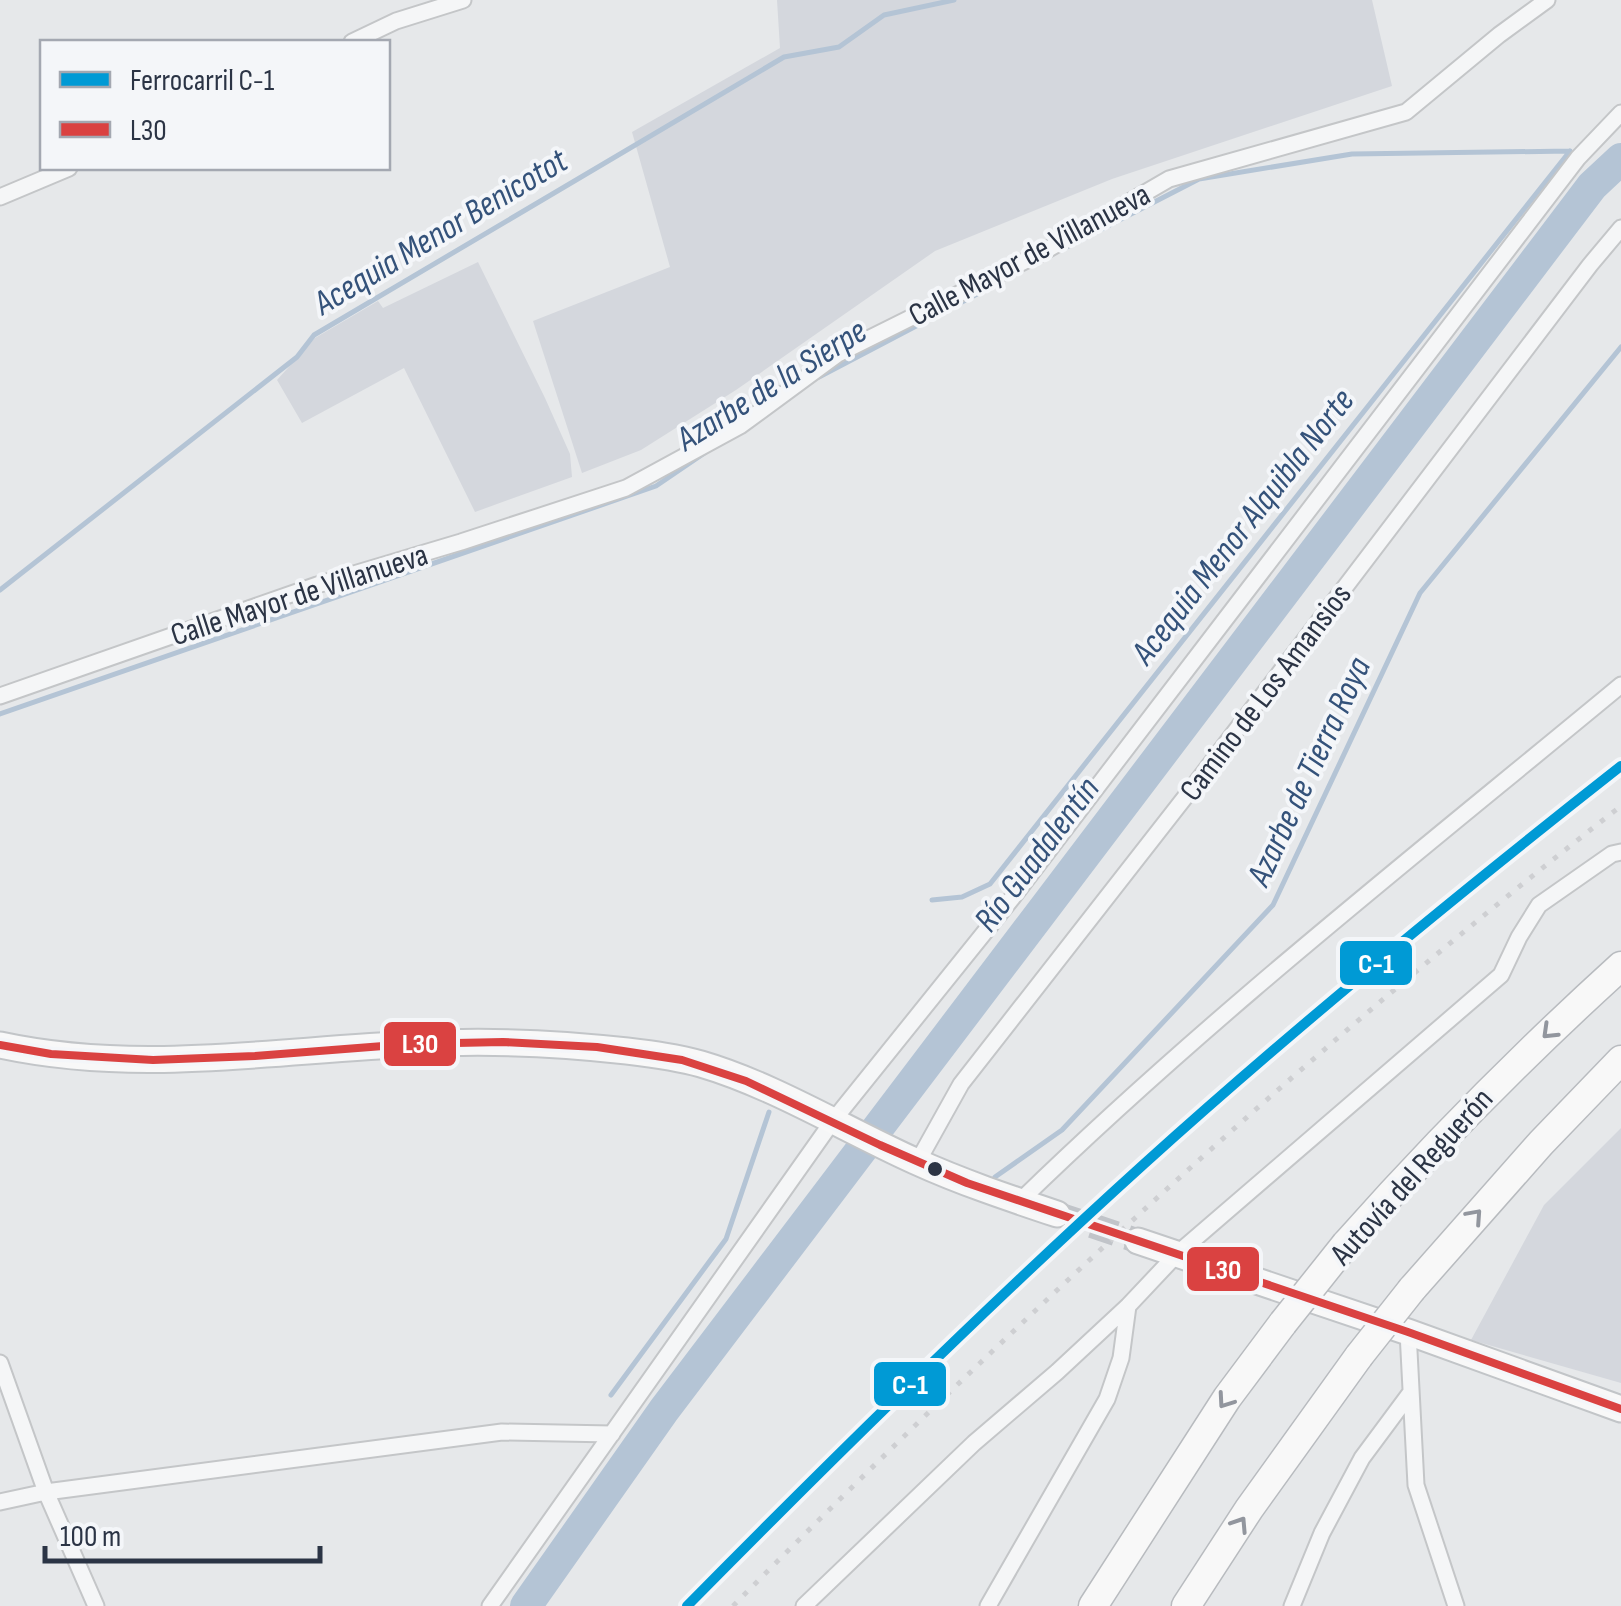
<svg xmlns="http://www.w3.org/2000/svg" width="1621" height="1606" font-family="'Sofia Sans Condensed',sans-serif">
  <style>
    .built { fill: #d4d7dd }
    .lines { fill: none; stroke-linecap: round; stroke-linejoin: round }
    .stream { stroke: #b4c4d5; stroke-width: 5 }
    .river { stroke: #b4c4d5; stroke-width: 32 }
    .primary-tunnel { stroke: #c1c4c9; stroke-width: 25; stroke-dasharray: 25 12; stroke-linecap: butt }
    .minor-casing { stroke: #c4c6c8; stroke-width: 19 }
    .primary-casing { stroke: #c2c5c8; stroke-width: 29 }
    .motorway-casing { stroke: #b8bbbf; stroke-width: 31 }
    .minor { stroke: #f5f6f7; stroke-width: 15 }
    .primary { stroke: #f8f8f8; stroke-width: 25 }
    .motorway { stroke: #f8f8f8; stroke-width: 28 }
    .rail { stroke: #cecfd2; stroke-width: 5; stroke-dasharray: 5 10; stroke-linecap: butt }
    .motorway-bridge-casing { stroke: #b8bbbf; stroke-width: 31; stroke-linecap: butt }
    .motorway-bridge { stroke: #f8f8f8; stroke-width: 28 }
    .bus-1-casing { stroke: #f4f6f9; stroke-width: 15 }
    .bus-1 { stroke: #da4241; stroke-width: 8 }
    .rail-1-casing { stroke: #f4f6f9; stroke-width: 18 }
    .rail-1 { stroke: #009ad5; stroke-width: 10 }
    .oneway { stroke: #92969e }
    .bus-dot { fill: #2b3445; stroke: #f4f6f9; stroke-width: 4 }
    .labels { text-anchor: middle; stroke-width: 8; stroke-linejoin: round; paint-order: stroke }
    .street-label { font-size: 32px; fill: #2b3445; stroke: #f4f6f9 }
    .water-label { font-size: 35px; font-style: italic; fill: #34527a; stroke: #f4f6f9 }
    .line-badge { stroke: #f4f6f9; stroke-width: 4 }
    .badge-label { font-size: 28px; text-anchor: middle; font-weight: bold; fill: #fff }
  </style>
  <rect width="100%" height="100%" fill="#e6e8ea"/>
  <path class="built" d="M777,0H1372L1392,86L1112,179L935,251L736,390L641,450L582,473L533,321L670,267L632,132L780,48Z
    M478,262L545,398L570,454L572,477L475,512L404,368L302,423L277,380L315,338L378,301L383,308Z
    M1621,1128V1383L1471,1340L1544,1205Z"/>
  <g class="lines">
    <path class="stream" d="M1063,249L1199,179L1352,154L1570,151
      M819,377L1000,282
      M0,590L297,357L314,335L784,57L839,47L884,15L954,0
      M0,714L656,486L706,452
      M932,900L962,897L990,884L1570,151
      M995,1177L1062,1130L1273,905L1420,593L1621,347
      M611,1395L726,1239L769,1112"/>
    <path class="river" d="M526,1606L664,1410L1592,186L1621,159"/>
    <path class="primary-tunnel" d="M1057,1214L1138,1241"/>
    <g class="minor-casing">
      <path id="minor" d="M352,42L396,21L463,0
        M0,197L69,168
        M0,696L317,585L461,542L626,488L740,426L838,354L1045,251L1169,179L1406,112L1499,35L1547,0
        M917,1163L961,1084L1193,787L1590,265L1621,228
        M1019,1202C1209,1017 1417,854 1621,685
        M1408,1332L1416,1485L1456,1606
        M0,1363L46,1492L96,1606
        M0,1502L46,1492L502,1432L612,1434
        M490,1606L832,1122L1013,897L1578,158L1621,113
        M804,1606L974,1443L1057,1372L1128,1306L1177,1254L1501,975L1519,937L1539,905L1612,854L1621,852
        M988,1606L1107,1399L1121,1358L1128,1306
        M1292,1606L1322,1533L1362,1458L1411,1392"/>
    </g>
    <g class="primary-casing">
      <path id="primary" d="M0,1045C138,1075 276,1050 415,1044C486,1040 556,1043 627,1051C652,1054 677,1057 701,1064C773,1085 846,1130 915,1161C961,1182 1009,1198 1057,1214
        M1138,1241L1408,1332L1621,1409"/>
    </g>
    <g class="motorway-casing">
      <path id="motorway" d="M1346,1244C1433,1146 1524,1054 1621,966
        M1412,1289L1541,1143L1621,1060
        M1093,1606L1227,1398L1283,1323
        M1186,1606L1249,1509L1359,1356"/>
    </g>
    <use href="#minor" class="minor"/>
    <use href="#primary" class="primary"/>
    <use href="#motorway" class="motorway"/>
    <path class="rail" d="M733,1606C1014,1322 1306,1051 1621,806"/>
    <g class="motorway-bridge-casing">
      <path id="motorway-bridge" d="M1283,1323L1346,1244
        M1359,1356L1412,1289"/>
    </g>
    <use href="#motorway-bridge" class="motorway-bridge"/>
    <g class="bus-1-casing">
      <path id="bus-1" d="M0,1045L51,1054L153,1060L255,1056L409,1044L503,1042L597,1047L682,1060L746,1081L880,1145L967,1183L1408,1332L1621,1409"/>
    </g>
    <use href="#bus-1" class="bus-1"/>
    <g class="rail-1-casing">
      <path id="rail-1" d="M687,1606C836,1455 987,1306 1144,1164C1298,1025 1458,894 1621,766"/>
    </g>
    <use href="#rail-1" class="rail-1"/>
  </g>
  <defs><path id="oneway-chevron" d="M-2-3.5L2.5 0L-2 3.5" fill="none" stroke-width="1.6" stroke-linecap="round" stroke-linejoin="round" transform="scale(2.5)"/></defs>
  <g class="oneway">
    <use href="#oneway-chevron" transform="translate(1549 1032) rotate(136)"/>
    <use href="#oneway-chevron" transform="translate(1475 1216) rotate(-48)"/>
    <use href="#oneway-chevron" transform="translate(1225 1401) rotate(125)"/>
    <use href="#oneway-chevron" transform="translate(1240 1524) rotate(-57)"/>
  </g>
  <circle class="bus-dot" cx="935" cy="1169" r="9"/>
  <g class="labels">
    <g class="street-label">
      <text transform="translate(1029 254) rotate(-28)" y="11">Calle Mayor de Villanueva</text>
      <text transform="translate(299 594) rotate(-18)" y="11">Calle Mayor de Villanueva</text>
      <text transform="translate(1265 692) rotate(-53)" y="11">Camino de Los Amansios</text>
      <text transform="translate(1411 1176) rotate(-48)" y="11">Autovía del Reguerón</text>
    </g>
    <g class="water-label">
      <text transform="translate(440 231) rotate(-31)" y="12">Acequia Menor Benicotot</text>
      <text transform="translate(771 384) rotate(-32)" y="12">Azarbe de la Sierpe</text>
      <text transform="translate(1242 526) rotate(-52)" y="12">Acequia Menor Alquibla Norte</text>
      <text transform="translate(1308 771) rotate(-65)" y="12">Azarbe de Tierra Roya</text>
      <text transform="translate(1036 854) rotate(-53)" y="12">Río Guadalentín</text>
    </g>
  </g>
  <g class="line-badge">
    <rect x="1338" y="939" width="76" height="48" rx="10" fill="#009ad5"/>
    <rect x="382" y="1020" width="76" height="48" rx="10" fill="#da4241"/>
    <rect x="1185" y="1245" width="76" height="48" rx="10" fill="#da4241"/>
    <rect x="872" y="1360" width="76" height="48" rx="10" fill="#009ad5"/>
  </g>
  <g class="badge-label">
    <text x="1376" y="973">C-1</text>
    <text x="420" y="1053">L30</text>
    <text x="1223" y="1279">L30</text>
    <text x="910" y="1394">C-1</text>
  </g>
  <rect x="40" y="40" width="350" height="130" fill="#f4f6f9" stroke="#a4a8b1" stroke-width="2.5"/>
  <rect x="60" y="72" width="50" height="15" fill="#009ad5" stroke="#a4a8b1" stroke-width="2.5"/>
  <text x="130" y="90" font-size="30" fill="#2b3445">Ferrocarril C-1</text>
  <rect x="60" y="122" width="50" height="15" fill="#da4241" stroke="#a4a8b1" stroke-width="2.5"/>
  <text x="130" y="140" font-size="30" fill="#2b3445">L30</text>
  <path d="M45 1546v15h275v-15" fill="none" stroke="#2b3445" stroke-width="5"/>
  <text x="60" y="1546" font-size="30" fill="#2b3445" stroke="#f4f6f9" stroke-width="8" paint-order="stroke">100 m</text>
</svg>
